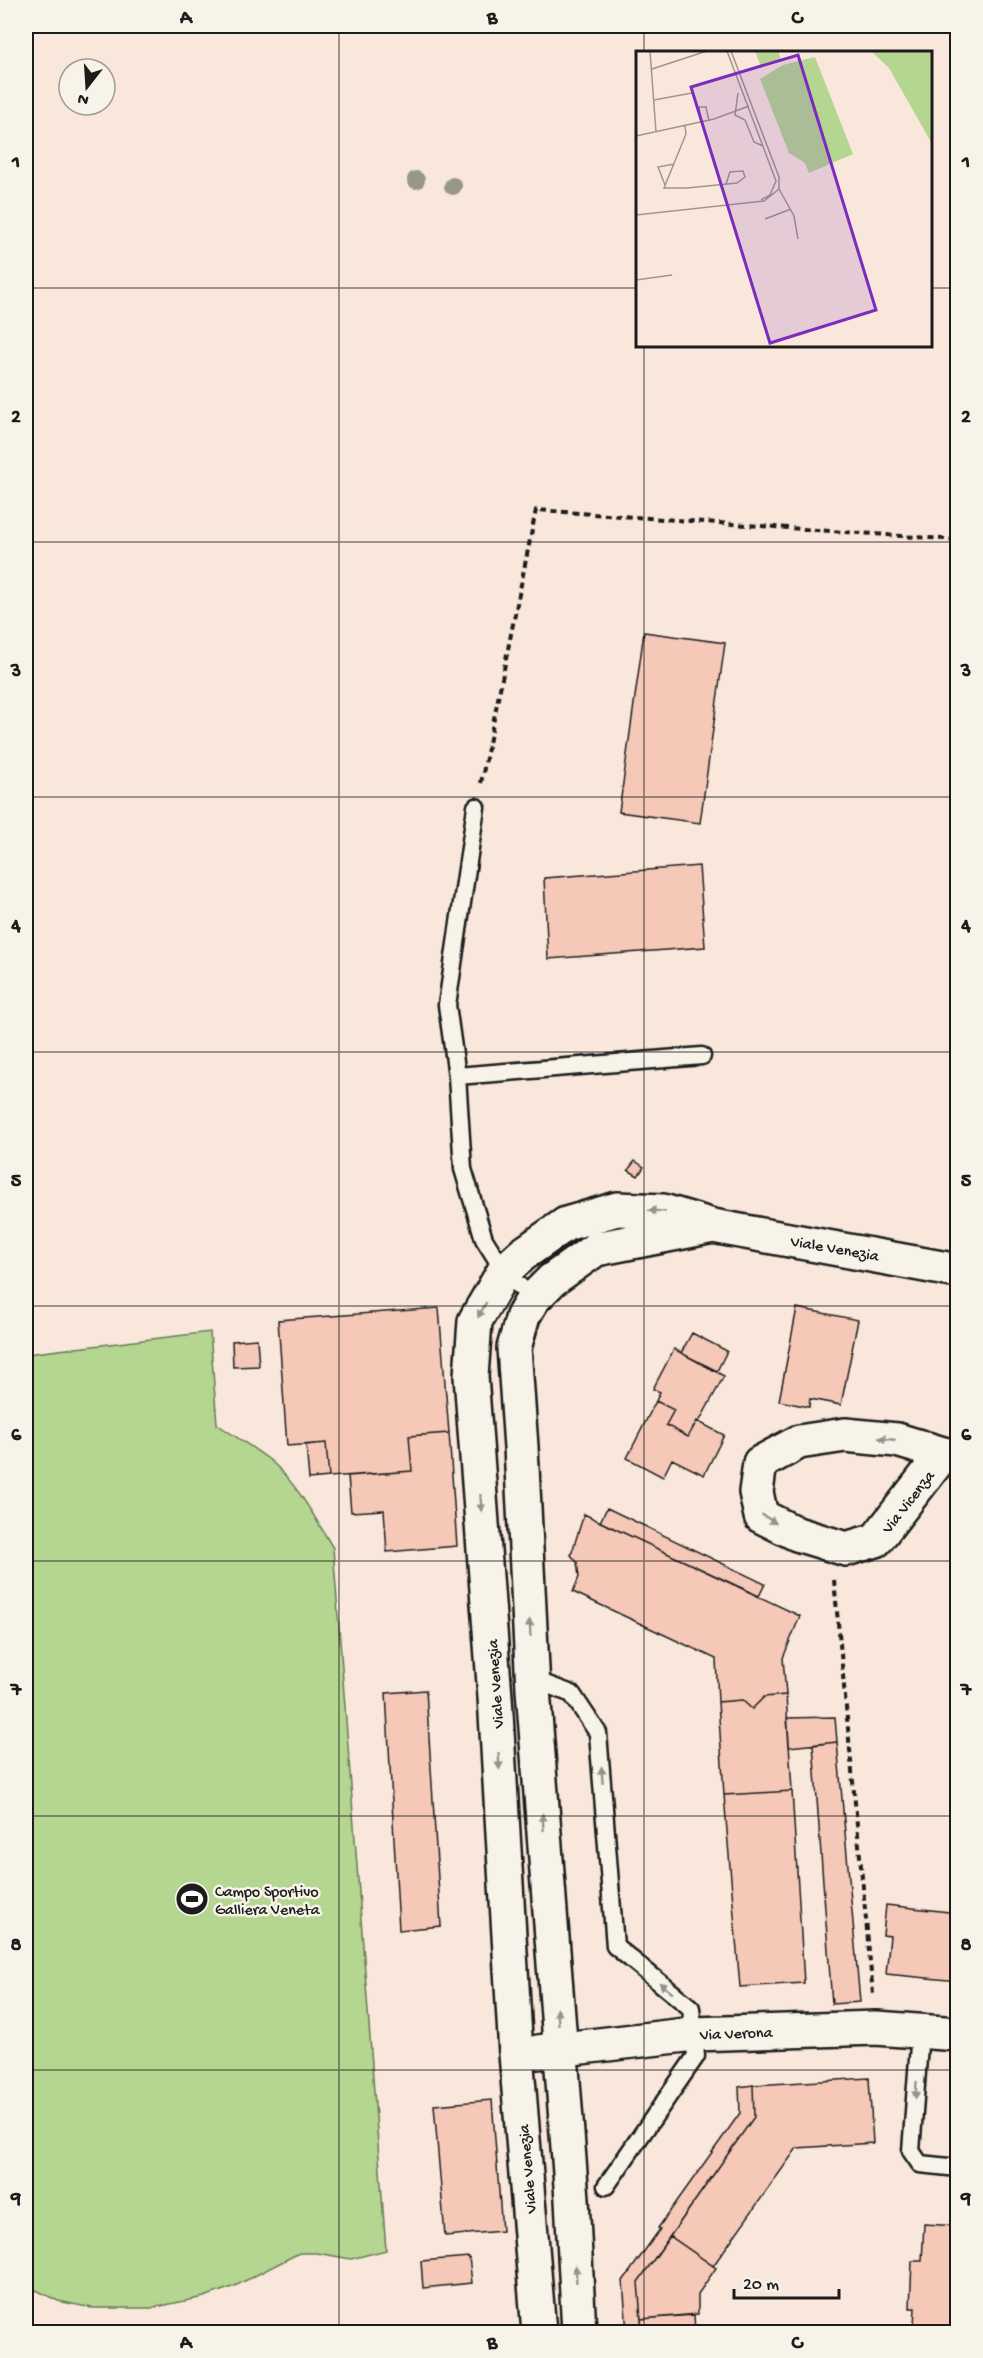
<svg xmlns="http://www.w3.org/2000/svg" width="983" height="2358" font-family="'Gochi Hand',sans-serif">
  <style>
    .green { fill: #b4d690; stroke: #687956; stroke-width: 1.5 }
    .building { fill: #f5c8b8; stroke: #1c1c1c; stroke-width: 1.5 }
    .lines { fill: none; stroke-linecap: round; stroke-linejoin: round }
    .service-casing { stroke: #1c1c1c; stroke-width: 21 }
    .minor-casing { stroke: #1c1c1c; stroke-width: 38 }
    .path { stroke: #1c1c1c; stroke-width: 4; stroke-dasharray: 6 4.5; stroke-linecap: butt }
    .service { stroke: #f7f3e8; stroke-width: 16 }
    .minor { stroke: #f7f3e8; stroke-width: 33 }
    .tree { fill: #989685 }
    .oneway { fill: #94928c }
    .grid { fill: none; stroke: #1c1c1c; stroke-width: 1.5; stroke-opacity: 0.55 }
    .labels { text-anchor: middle; stroke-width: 5; stroke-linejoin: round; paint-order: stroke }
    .street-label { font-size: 16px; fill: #1c1c1c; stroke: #f7f3e8 }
    .poi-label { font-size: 16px; fill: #1c1c1c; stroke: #f7f3e8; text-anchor: start }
    .inset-road { fill: none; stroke: #a0968e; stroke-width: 1.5 }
    .view { fill: #7b2cbf; fill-opacity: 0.15; stroke: #7b2cbf; stroke-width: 3 }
    .inset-edge { fill: none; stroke: #1c1c1c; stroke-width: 3 }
    .neatline { fill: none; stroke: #1c1c1c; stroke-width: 2 }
    .grid-label { font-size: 20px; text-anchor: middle; font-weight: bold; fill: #1c1c1c }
  </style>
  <rect width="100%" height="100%" fill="#f8e7da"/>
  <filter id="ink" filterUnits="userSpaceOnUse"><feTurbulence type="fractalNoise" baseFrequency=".0167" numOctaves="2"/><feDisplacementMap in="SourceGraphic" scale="12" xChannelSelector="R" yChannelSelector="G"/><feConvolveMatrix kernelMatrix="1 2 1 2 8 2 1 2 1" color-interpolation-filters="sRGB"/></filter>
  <g filter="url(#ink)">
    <path class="green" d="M210,1332L217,1424C234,1436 254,1448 271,1461C298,1485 315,1518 333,1548L386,2250L351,2259L317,2253H299L235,2286L204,2297L151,2308H92L58,2301L26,2285V1354Z"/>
    <path class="building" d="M644,632L725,643L700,823L619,812Z
      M699,866L705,947L548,959L544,878Z
      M635,1161L644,1167L638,1176L628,1170Z
      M439,1308L449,1433L409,1436L412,1471L329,1477L326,1443L287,1446L278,1320Z
      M797,1308L858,1320L841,1405L810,1399L809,1407L779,1401Z
      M692,1333L727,1351L717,1371L681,1353Z
      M257,1339L259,1366L233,1367L232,1341Z
      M674,1349L724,1376L699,1422L697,1421L688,1437L666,1425L674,1410L656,1401L660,1392L653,1389Z
      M656,1401L674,1410L666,1425L688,1437L697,1421L724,1435L704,1475L672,1459L663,1477L627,1458Z
      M449,1433L457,1546L387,1552L384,1510L351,1512L348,1476L412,1471L409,1436Z
      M326,1443L329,1477L309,1479L306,1445Z
      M607,1508L765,1584L759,1596L600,1522Z
      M584,1514L800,1616L783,1658L786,1695L764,1697L752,1709L742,1700L718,1702L716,1659L573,1592L579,1577L577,1562L571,1555Z
      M426,1690L441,1926L399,1930L386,1693Z
      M786,1695L792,1791L724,1795L718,1702L742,1700L752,1709L764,1697Z
      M835,1717L837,1742L789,1747L787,1718Z
      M837,1742L860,2002L832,2004L813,1745Z
      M792,1791L804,1983L740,1987L724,1795Z
      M886,1905L958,1913V1981L886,1974L890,1936L883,1935Z
      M869,2078L873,2143L797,2148L713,2266L670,2236L754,2117L753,2085Z
      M753,2085L754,2117L638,2282L642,2332H627L623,2281L660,2229L658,2228L740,2113L739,2087Z
      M492,2100L502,2231L445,2236L434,2105Z
      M924,2224L958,2226L957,2327L914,2325L915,2308H910L912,2261H922Z
      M670,2236L716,2268L698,2294V2314L641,2319L638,2282Z
      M469,2257L472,2283L423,2288L421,2261Z
      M694,2315L695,2332H642L641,2319Z"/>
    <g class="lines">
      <g class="service-casing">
        <path id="service" d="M476,807L447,1005L457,1076L463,1169L484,1239L504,1271L533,1299
          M457,1076L702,1056
          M532,1679L572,1694L598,1733L615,1946L691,2008L696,2056L606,2186
          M920,2032L911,2151L920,2164L958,2168"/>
      </g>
      <g class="minor-casing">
        <path id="minor" d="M943,1454L876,1540L846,1549L797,1534L761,1516L756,1492L760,1463L799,1442L845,1435L897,1440L943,1454L958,1456
          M538,2052L694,2034L876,2028L958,2034
          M539,2332L516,2054L495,1697L471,1376L475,1321L504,1271L523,1254L566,1224L617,1209L663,1211L713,1226L958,1271
          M579,2332L572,2199L533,1689L521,1447L514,1348L523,1316L533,1299L552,1280L596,1249L708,1227"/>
      </g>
      <path class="path" d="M481,783L536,510L958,540
        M834,1580L873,1994"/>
      <use href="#service" class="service"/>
      <use href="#minor" class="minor"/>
    </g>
    <g class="tree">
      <circle cx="416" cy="180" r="9"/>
      <circle cx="453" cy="186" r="9"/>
    </g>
    <defs><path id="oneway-solid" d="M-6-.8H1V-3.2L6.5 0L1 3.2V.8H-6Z" transform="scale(1.5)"/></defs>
    <g class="oneway">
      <use href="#oneway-solid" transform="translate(657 1211) rotate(-176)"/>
      <use href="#oneway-solid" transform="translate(482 1310) rotate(119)"/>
      <use href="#oneway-solid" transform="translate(887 1439) rotate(-174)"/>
      <use href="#oneway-solid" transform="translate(481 1503) rotate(86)"/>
      <use href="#oneway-solid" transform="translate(769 1519) rotate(32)"/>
      <use href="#oneway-solid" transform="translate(530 1628) rotate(-93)"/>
      <use href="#oneway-solid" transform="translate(499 1761) rotate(87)"/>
      <use href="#oneway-solid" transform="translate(602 1775) rotate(-94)"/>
      <use href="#oneway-solid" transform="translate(543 1822) rotate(-94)"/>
      <use href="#oneway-solid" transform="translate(666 1988) rotate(-141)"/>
      <use href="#oneway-solid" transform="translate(558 2017) rotate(-94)"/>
      <use href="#oneway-solid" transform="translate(916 2090) rotate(94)"/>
      <use href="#oneway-solid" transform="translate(576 2274) rotate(-93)"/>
    </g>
  </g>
  <path class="grid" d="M339,26V2332M644,26V52M26,288H638M930,288H958M644,345V2332M26,542H958M26,797H958M26,1052H958M26,1306H958M26,1561H958M26,1816H958M26,2070H958"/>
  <defs>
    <g id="stadium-disc" transform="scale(1.725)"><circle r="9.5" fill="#1c1c1c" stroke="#f7f3e8"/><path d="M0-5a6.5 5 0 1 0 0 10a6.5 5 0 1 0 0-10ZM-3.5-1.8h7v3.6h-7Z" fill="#fff"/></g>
  </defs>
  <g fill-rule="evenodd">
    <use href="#stadium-disc" x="192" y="1899"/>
  </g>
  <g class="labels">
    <g class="street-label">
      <text transform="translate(835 1247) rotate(10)" y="6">Viale Venezia</text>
      <text transform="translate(907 1501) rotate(-52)" y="6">Via Vicenza</text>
      <text transform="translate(494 1684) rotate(-94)" y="6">Viale Venezia</text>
      <text transform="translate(736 2032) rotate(-2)" y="6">Via Verona</text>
      <text transform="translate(526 2169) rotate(-95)" y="6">Viale Venezia</text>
    </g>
    <g class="poi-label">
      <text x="215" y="1896">Campo Sportivo<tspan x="215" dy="18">Galliera Veneta</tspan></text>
    </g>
  </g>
  <g transform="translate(636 51)">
    <rect width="296" height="296" fill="#f8e7da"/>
    <path d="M119,0H142L145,9L125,16ZM235,0H295V91L253,17ZM179,6L217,103L173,122L169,112L153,102L124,28L147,14Z" fill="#b4d690"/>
    <path class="inset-road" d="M14,0L20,81M91,0L140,130L134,144L125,149M16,18L71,0M102,42L99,64L109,69L118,91L127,95M18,49L56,42M65,71L63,56H70L73,70M49,75L50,83L28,137H51L101,132L109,126L107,120L94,121L90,133M0,85L78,68L113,55M29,134L22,116L38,113M143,138L158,165L162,188M0,164L128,150L143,138V126L95,0M129,168L155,158M0,229L36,224"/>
    <path class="view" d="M162,4L240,259L134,292L55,36Z"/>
    <rect width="296" height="296" class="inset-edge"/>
  </g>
  <rect width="983" height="2358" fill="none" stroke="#f7f3e8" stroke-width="66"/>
  <g transform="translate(87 87) rotate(197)"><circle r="28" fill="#f7f3e8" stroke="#9f9d96" stroke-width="1.5"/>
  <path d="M0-4.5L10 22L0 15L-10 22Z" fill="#1c1c1c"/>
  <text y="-9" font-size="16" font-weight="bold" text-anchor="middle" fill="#1c1c1c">N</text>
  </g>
  <path d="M734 2289v9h105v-9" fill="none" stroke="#1c1c1c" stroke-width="3"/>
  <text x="743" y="2289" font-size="18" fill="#1c1c1c" stroke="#f7f3e8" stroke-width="4.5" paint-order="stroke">20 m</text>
  <rect x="33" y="33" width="917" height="2292" class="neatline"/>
  <g class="grid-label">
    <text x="186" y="23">A</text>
    <text x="492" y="23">B</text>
    <text x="797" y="23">C</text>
    <text x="16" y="167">1</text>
    <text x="966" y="167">1</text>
    <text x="16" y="422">2</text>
    <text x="966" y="422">2</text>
    <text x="16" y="676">3</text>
    <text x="966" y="676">3</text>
    <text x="16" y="931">4</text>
    <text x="966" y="931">4</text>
    <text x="16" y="1186">5</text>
    <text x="966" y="1186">5</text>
    <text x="16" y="1440">6</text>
    <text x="966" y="1440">6</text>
    <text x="16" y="1695">7</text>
    <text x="966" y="1695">7</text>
    <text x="16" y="1950">8</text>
    <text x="966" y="1950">8</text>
    <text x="16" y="2204">9</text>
    <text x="966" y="2204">9</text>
    <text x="186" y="2348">A</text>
    <text x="492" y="2348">B</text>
    <text x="797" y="2348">C</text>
  </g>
</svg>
